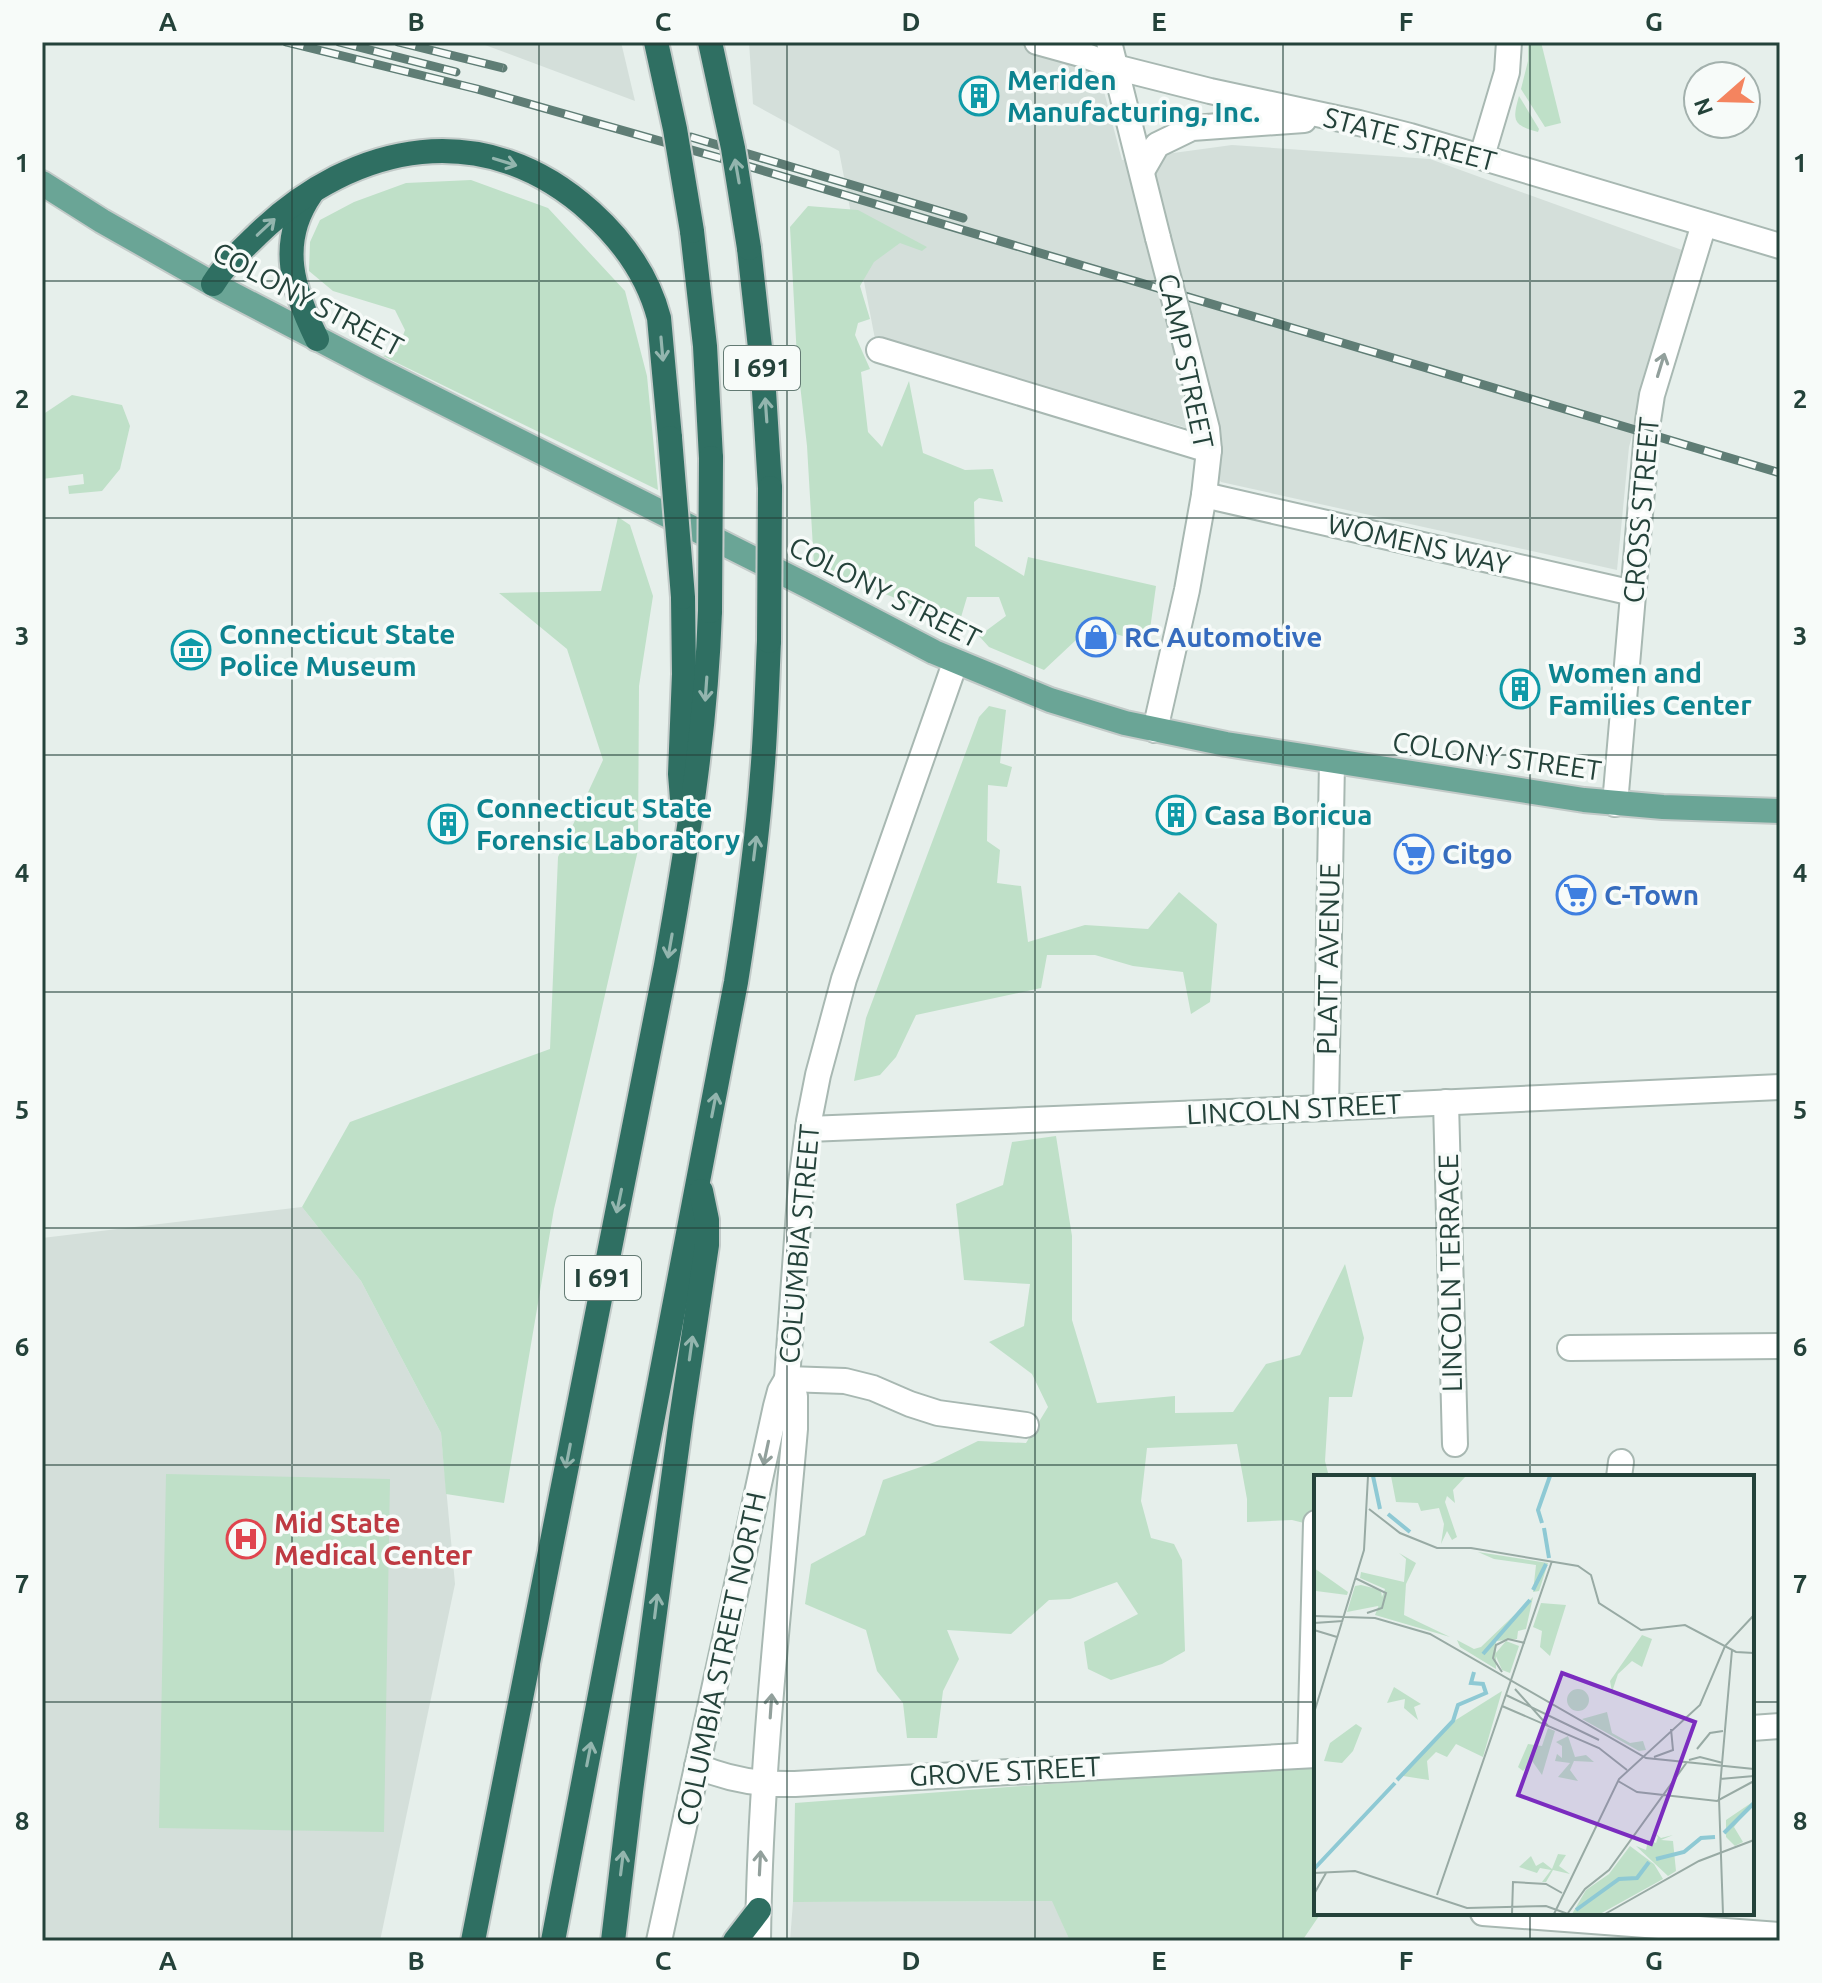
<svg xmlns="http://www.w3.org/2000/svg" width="1822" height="1983" viewBox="0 0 1822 1983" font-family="Ubuntu,sans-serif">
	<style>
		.built { fill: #d4dfda }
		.green { fill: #bfe0c8 }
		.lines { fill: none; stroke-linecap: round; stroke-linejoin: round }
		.minor-casing { stroke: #a8b8b2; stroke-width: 28 }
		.major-casing { stroke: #c2cac8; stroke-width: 28 }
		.highway-casing { stroke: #c2cac8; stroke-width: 28 }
		.minor { stroke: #fff; stroke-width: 24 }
		.major { stroke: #6aa596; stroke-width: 24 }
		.highway { stroke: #2f6f62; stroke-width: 24 }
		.rail-casing { stroke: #5f7d75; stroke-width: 9 }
		.rail { stroke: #f7fbf9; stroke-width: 6; stroke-dasharray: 18; stroke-linecap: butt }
		.minor-bridge-casing { stroke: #a8b8b2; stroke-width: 28; stroke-linecap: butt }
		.highway-bridge-casing { stroke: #c2cac8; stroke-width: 28; stroke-linecap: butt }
		.minor-bridge { stroke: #fff; stroke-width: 24 }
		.highway-bridge { stroke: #2f6f62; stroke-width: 24 }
		.oneway { stroke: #93b5ae }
		.oneway2 { stroke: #92a09c }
		.grid { fill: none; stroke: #24423a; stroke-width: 2; stroke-opacity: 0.55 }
		.labels { text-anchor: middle; stroke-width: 7; stroke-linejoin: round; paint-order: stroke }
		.shield { fill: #f7fbf9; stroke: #637a73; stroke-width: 2 }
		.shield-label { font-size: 26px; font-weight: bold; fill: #24423a }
		.culture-label { font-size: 28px; font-weight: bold; fill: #0d838f; stroke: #f7fbf9; text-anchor: start }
		.street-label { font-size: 28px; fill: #24423a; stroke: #f7fbf9 }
		.shop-label { font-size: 28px; font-weight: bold; fill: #366cbe; stroke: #f7fbf9; text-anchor: start }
		.health-label { font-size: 28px; font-weight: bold; fill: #be3a42; stroke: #f7fbf9; text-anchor: start }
		.inset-river { fill: none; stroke: #8ec9d4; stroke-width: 4 }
		.inset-road { fill: none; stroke: #98aaa4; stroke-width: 2 }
		.view { fill: #7b2cbf; fill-opacity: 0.15; stroke: #7b2cbf; stroke-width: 4 }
		.inset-edge { fill: none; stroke: #24423a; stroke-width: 4 }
		.neatline { fill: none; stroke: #24423a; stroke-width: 3 }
		.grid-label { font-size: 26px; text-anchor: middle; font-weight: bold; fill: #24423a }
	</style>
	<rect width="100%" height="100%" fill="#e6efeb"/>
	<g class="built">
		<path d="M477,42h144l14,59z"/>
		<path d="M749,42h342l31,118 110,-15 198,14 252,91 -53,197 -12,123 -396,-88 -37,-55 -309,-88 -36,-188 -86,-47z"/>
		<path d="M302,1207l59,74 80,152 14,151 -75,357h-338v-703z"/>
		<path d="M1053,1901l17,40h-280l3,-39z"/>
	</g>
	<g class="green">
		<path d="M1528,42h13l20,81 -16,4 -24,-38 7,-28z"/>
		<path d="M1519,96l20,33 -1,3c-25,-7 -26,-11 -19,-36z"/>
		<path d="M471,180l77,28 77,83 22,85 11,114 -275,-134 14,-4 8,-22 -10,-20 -62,-19 -24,-20 1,-29 10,-22 34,-18 52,-19z"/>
		<path d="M808,206l50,4 69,37 -5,4 -22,-8 -26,19 -14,24 10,33 -12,4 -3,12 15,34 -9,3 7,60 14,15 27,-66 14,72 42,17 28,-1 10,33 -24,-4 -5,4 1,44 49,30 4,-19 128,29 -8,58 -67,-21 -5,17 -32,30 -55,-23 -10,-11 27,-20 -7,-19h-32l-8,27 -145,-59 -7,-119 -10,-88 -7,-131z"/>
		<path d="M72,395l50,10 8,21 -10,43 -18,22 -33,3 -1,-8 16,-2 -1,-10 -41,5v-64z"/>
		<path d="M618,517l12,8 23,71 -14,90 -1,164 -42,184 -42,175 -50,294 -58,-9 -5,-61 -80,-152 -59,-74 48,-85 200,-73 8,-192 45,-97 -36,-111 -68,-56 102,-2z"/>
		<path d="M989,706l17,4 -6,53 12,4 -5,20 -19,-2 -1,56 13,9 -3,33 24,3 7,56 57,-17 63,4 31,-37 38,32 -7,78 -19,12 -8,-42 -50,-6 -38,-11h-48l-6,33 -125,27 -20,42 -16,18 -26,6 12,-63 113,-301z"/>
		<path d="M1056,1136l16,100v84l25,83 78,-7v17l58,-1 33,-48 34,-9 45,-91 19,74 -12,59h-23l-4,64 4,16h-13v49l-24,-6 -45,2v-23l-10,-55 -90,4 -6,53 10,37 23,6 8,16 3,91 -23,13 -51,16 -23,-11 -4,-27 54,-28 -21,-32 -47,17 -21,1 -38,34 -64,-4 12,29 -16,32 -6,47h-30l-4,-35 -26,-32 -11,-41 -61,-26 6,-40 54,-29 18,-55 52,-18 43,-21 48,2 22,-36 -16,-33 -43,-32 35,-16 6,-42 -66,-4 -8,-76 47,-19 9,-43z"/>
		<path d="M166,1474l224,5 -6,353 -225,-4z"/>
		<path d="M1316,1764v149h5l-19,28h-232l-18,-40 -259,1 2,-99z"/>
	</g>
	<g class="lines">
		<g class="minor-casing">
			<g id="minor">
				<path d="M1037,42l47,13 31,12 95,24 149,32 51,13 370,110"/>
				<path d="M1109,42l49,196"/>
				<path d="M1482,156l25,-84 2,-30"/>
				<path d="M1142,171l15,-26 35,-17 112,-8"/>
				<path d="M879,350l330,100"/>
				<path d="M1204,495l429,98"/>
				<path d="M1155,730l32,-140 17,-95 5,-45 -2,-21 -28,-111"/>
				<path d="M1615,804l33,-383 4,-26 52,-171"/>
				<path d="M1446,1102l9,342"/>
				<path d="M1326,1108l6,-347"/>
				<path d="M808,1129l518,-21 454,-21"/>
				<path d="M1570,1348l210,-2"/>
				<path d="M787,1379l58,2 28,7 37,16 28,9 88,12"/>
				<path d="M1619,1477l2,-15"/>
				<path d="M1752,1728l28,-2"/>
				<path d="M1310,1755l6,-232"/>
				<path d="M697,1766c32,14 64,19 98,18l521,-29"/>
				<path d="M1483,1913l297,22"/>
				<path d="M659,1941l117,-535 4,-15 7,-12"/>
				<path d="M758,1941c2,-171 22,-342 37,-512v-33l-8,-17 14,-196 8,-62 9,-46 26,-96 111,-316"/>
			</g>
		</g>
		<g class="major-casing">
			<path id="major" d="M42,183l60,38 111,63 159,83 438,220 124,65 116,48 75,23 101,21 358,56 79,7 117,4"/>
		</g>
		<g class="highway-casing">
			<g id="highway">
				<path d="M311,194c-34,49 -18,96 6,145"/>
				<path d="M692,231l13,115 6,112"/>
				<path d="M749,248l14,127 7,113"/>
				<path d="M213,284c12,-20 29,-34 45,-50 97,-93 227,-118 333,-22 32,29 57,64 68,106l11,120"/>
				<path d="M683,811l-3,-37 4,-100 -1,-77"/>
				<path d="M473,1941l193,-976c21,-118 40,-234 44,-354"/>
				<path d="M553,1941l183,-959c11,-69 21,-137 26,-207 4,-45 5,-90 7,-134"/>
				<path d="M613,1941l18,-150 50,-372 26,-174v-25l-6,-29"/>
				<path d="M735,1941l24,-31"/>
			</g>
		</g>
		<use href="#minor" class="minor"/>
		<use href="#major" class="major"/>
		<use href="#highway" class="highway"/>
		<g class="rail-casing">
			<g id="rail">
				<path d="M286,42l191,47 257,73 1046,311"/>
				<path d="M339,42l117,30"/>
				<path d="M398,42l105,26"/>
				<path d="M691,137l272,81"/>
			</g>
		</g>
		<use href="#rail" class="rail"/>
		<g class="minor-bridge-casing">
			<path id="minor-bridge" d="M1158,238l21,80"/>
		</g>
		<g class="highway-bridge-casing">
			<g id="highway-bridge">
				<path d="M656,42l19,87 17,102"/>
				<path d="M710,42l23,106 16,100"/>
				<path d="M670,438l13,159"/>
				<path d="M710,611l1,-153"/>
				<path d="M769,641l1,-153"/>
			</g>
		</g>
		<use href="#minor-bridge" class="minor-bridge"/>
		<use href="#highway-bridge" class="highway-bridge"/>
	</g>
	<defs><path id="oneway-shaft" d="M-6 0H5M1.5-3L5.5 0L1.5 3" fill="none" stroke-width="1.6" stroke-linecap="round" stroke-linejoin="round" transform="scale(2)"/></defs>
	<g class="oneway">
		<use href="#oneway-shaft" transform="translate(505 162) rotate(17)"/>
		<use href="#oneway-shaft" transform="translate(737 171) rotate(-100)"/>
		<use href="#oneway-shaft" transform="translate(266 227) rotate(-43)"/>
		<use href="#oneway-shaft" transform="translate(662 349) rotate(85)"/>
		<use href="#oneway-shaft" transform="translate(766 410) rotate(-94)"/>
		<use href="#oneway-shaft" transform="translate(706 689) rotate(94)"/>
		<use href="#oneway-shaft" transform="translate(755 848) rotate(-83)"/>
		<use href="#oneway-shaft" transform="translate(670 946) rotate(100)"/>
		<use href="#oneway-shaft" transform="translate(714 1105) rotate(-79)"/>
		<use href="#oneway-shaft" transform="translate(619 1201) rotate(102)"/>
		<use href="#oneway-shaft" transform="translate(691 1348) rotate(-82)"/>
		<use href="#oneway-shaft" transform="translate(568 1456) rotate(101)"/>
		<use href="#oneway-shaft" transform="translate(656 1606) rotate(-83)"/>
		<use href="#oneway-shaft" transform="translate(589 1754) rotate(-79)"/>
		<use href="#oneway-shaft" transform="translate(622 1863) rotate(-83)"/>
	</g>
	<g class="oneway2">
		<use href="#oneway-shaft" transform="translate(1661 365) rotate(-73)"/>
		<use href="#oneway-shaft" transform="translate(766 1453) rotate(102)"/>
		<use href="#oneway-shaft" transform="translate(771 1706) rotate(-86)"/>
		<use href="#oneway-shaft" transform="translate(760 1863) rotate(-87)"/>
	</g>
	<path class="grid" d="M292,42v1899M539,42v1899M787,42v1899M1035,42v1899M1283,42v1899M1530,42v1435M42,281h1738M42,518h1738M42,755h1738M42,992h1738M42,1228h1738M42,1465h1738M42,1702h1274M1752,1702h28M1530,1913v28"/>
	<defs>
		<g id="building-ring" transform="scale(2)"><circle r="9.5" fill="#f7fbf9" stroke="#0f9aa8" stroke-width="1.5"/><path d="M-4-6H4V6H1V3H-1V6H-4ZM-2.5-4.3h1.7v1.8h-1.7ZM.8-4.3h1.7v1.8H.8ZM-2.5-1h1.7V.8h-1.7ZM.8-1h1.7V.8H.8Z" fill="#0f9aa8"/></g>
		<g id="shop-ring" transform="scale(2)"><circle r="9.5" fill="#f7fbf9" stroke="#3f7fe0" stroke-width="1.5"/><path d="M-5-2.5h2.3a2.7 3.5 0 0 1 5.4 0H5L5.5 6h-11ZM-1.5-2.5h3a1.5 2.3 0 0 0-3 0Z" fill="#3f7fe0"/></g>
		<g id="museum-ring" transform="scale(2)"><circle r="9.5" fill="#f7fbf9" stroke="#0f9aa8" stroke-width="1.5"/><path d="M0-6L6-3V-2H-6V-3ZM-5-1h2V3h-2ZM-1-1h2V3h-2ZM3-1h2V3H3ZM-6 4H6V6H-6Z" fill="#0f9aa8"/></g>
		<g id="supermarket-ring" transform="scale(2)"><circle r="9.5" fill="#f7fbf9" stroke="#3f7fe0" stroke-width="1.5"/><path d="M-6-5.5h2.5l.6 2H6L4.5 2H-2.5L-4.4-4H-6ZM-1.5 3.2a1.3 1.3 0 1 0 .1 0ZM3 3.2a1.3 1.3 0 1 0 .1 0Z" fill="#3f7fe0"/></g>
		<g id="hospital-ring" transform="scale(2)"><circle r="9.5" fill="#f7fbf9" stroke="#e0444e" stroke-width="1.5"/><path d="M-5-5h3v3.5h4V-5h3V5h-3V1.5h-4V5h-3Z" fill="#e0444e"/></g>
	</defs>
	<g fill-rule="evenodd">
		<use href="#building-ring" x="979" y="96"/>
		<use href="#shop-ring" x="1096" y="637"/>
		<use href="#museum-ring" x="191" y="650"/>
		<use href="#building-ring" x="1520" y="689"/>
		<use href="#building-ring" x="1176" y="815"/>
		<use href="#building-ring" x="448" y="824"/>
		<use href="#supermarket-ring" x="1414" y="854"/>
		<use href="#supermarket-ring" x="1576" y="895"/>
		<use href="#hospital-ring" x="246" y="1539"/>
	</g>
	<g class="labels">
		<g class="shield">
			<rect x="724" y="346" width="76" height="44" rx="6"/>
			<rect x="565" y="1256" width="76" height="44" rx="6"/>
		</g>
		<g class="shield-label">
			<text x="762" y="377">I 691</text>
			<text x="603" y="1287">I 691</text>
		</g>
		<g class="culture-label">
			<text x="1007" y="90">Meriden<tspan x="1007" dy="32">Manufacturing, Inc.</tspan></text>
			<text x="219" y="644">Connecticut State<tspan x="219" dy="32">Police Museum</tspan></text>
			<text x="1548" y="683">Women and<tspan x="1548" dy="32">Families Center</tspan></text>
			<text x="476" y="818">Connecticut State<tspan x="476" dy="32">Forensic Laboratory</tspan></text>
			<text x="1204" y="825">Casa Boricua</text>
		</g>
		<g class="street-label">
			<text transform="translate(1410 139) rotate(15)" y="10">STATE STREET</text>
			<text transform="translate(308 299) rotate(28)" y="10">COLONY STREET</text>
			<text transform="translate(1186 361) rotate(78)" y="10">CAMP STREET</text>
			<text transform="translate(1641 510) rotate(-85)" y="10">CROSS STREET</text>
			<text transform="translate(1419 544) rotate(13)" y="10">WOMENS WAY</text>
			<text transform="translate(885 592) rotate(27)" y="10">COLONY STREET</text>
			<text transform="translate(1497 756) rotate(8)" y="10">COLONY STREET</text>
			<text transform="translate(1328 959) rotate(-89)" y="10">PLATT AVENUE</text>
			<text transform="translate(1294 1109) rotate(-3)" y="10">LINCOLN STREET</text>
			<text transform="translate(799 1244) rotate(-85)" y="10">COLUMBIA STREET</text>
			<text transform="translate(1450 1273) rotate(-91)" y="10">LINCOLN TERRACE</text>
			<text transform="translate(721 1659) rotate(-78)" y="10">COLUMBIA STREET NORTH</text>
			<text transform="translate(1005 1771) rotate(-3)" y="10">GROVE STREET</text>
		</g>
		<g class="shop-label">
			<text x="1124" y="647">RC Automotive</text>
			<text x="1442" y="864">Citgo</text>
			<text x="1604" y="905">C-Town</text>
		</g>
		<g class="health-label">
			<text x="274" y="1533">Mid State<tspan x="274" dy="32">Medical Center</tspan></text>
		</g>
	</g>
	<g transform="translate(1314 1475)">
		<rect width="440" height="440" fill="#e6efeb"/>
		<path d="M77,1h75l-13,14 2,13 -8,-7 -2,6 12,35 -5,3 -5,-9 -6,13 3,-20 -5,-16 -18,3 -3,-8 -22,-1zM164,77l70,11 -9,28 -6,1 3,-27 -42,-6zM85,78l17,10 -10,21 -2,31 46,22 -75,-22 10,-26 -25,-11 1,-6 43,10 2,-23zM0,93l34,24 -1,3 -31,-4zM47,110l20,5 2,15 -36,7 8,-26zM219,122l-7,32 -8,2 -1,8 -21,2v28l-36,-22 -3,-7 17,9 7,-2zM227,128l25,2 -16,51 -10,-9 2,-16 -9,-4zM328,160l10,4 -10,28 -10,-6 -14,13 -6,18 -2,-11zM192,166l13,5 -9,27 -8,-3 -7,-16zM80,212l27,17 -7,3 4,13 -14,-12 1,-9 -18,4zM253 225a11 11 0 1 1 22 0a11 11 0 1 1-22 0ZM188,216l-19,66 -27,-13 -9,13 -11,-5 -9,9 2,19 -26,-4 -6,4 54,-57zM293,237l5,21 18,10 13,-2 3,9 -7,1 -57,-32zM42,249l6,4 -9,23 -11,12 -18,-2 6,-18zM234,253l7,3 -13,44 -10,-14 -9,10 -5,-4 10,-23 14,2zM254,261l7,21 11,-2 8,7 -20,-1 -4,9 8,11 -20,-4 12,-14 -15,-2 2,-7 5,4v-12l-6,-4zM440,326l-20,26 9,15 -8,4 -9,-9v-17zM338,356l9,7 12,-3 -12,5 12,1 3,30 -8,5 -32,-30 10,4 2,-10 8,3 2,-6zM316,371l24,18 9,15 -63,35h-28l14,-24 23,-16zM244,379l8,1 -7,11 11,8 -17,-4 -7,12h-4l9,-12 -11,-2 -3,5 -18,-6 12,-11 5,10 7,-4 9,7z" fill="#bfe0c8"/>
		<path class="inset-river" d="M59,1l7,33M74,39l22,18M228,48l-4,-13 12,-34M230,53l5,30M219,115l13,-26M169,179l47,-54M83,305l56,-59 5,-16 28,-12 -3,-9 -12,-1 3,-11M410,358l30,-30M342,384l28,-7 17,-14 14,-1M0,394l81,-86M262,435l43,-31 18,-1 12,-16"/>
		<path class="inset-road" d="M55,34l31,24 37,15h34l107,18 13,9 8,28 42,27 44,-5 51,27 18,1M41,103l31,15 -4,15 -15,5M0,141l61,2 55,16 216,124 108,11M0,148l29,-2M0,155l23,7M188,197l-9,-14 3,-13 12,-6 17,4M201,214l33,37M192,220l93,45M188,231l97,42 28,22M0,238l50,-163 4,-74M383,274l13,-16 13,-2M340,282l19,-7 -2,-21M375,285l11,-3 23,6M406,304l34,-3M304,306l19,11 80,9 37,-20M0,398l41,-2 112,37 79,-2 22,8M0,419l12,-21M123,420l115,-334M254,438l17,-24 24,-19 78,-108M198,439l1,-32 33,2 16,9M240,439l65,-135 81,-74 25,-59 29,-31M291,439l94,-53 55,-21M409,439l-4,-116 13,-148"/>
		<path class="view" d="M248,198l133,49 -44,122 -133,-49z"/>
		<rect width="440" height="440" class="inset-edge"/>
	</g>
	<rect width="1822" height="1983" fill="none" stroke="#f7fbf9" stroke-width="88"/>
	<g transform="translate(1722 100) rotate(250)"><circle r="38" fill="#f7fbf9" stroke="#a3b1ad" stroke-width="2"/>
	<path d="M0-6L14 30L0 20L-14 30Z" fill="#f4845f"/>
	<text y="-12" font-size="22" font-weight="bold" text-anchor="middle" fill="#24423a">N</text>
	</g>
	<rect x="44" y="44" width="1734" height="1895" class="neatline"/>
	<g class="grid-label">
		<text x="168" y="31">A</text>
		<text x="416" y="31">B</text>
		<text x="663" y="31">C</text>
		<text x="911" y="31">D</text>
		<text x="1159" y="31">E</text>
		<text x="1406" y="31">F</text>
		<text x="1654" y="31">G</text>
		<text x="22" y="172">1</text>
		<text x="1800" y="172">1</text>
		<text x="22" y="408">2</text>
		<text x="1800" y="408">2</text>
		<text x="22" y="645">3</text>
		<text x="1800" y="645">3</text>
		<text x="22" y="882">4</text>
		<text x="1800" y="882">4</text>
		<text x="22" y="1119">5</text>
		<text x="1800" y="1119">5</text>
		<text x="22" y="1356">6</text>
		<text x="1800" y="1356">6</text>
		<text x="22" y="1593">7</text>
		<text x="1800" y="1593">7</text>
		<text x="22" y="1830">8</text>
		<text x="1800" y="1830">8</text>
		<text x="168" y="1970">A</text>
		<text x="416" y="1970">B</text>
		<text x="663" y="1970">C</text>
		<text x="911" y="1970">D</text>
		<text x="1159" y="1970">E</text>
		<text x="1406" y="1970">F</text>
		<text x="1654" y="1970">G</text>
	</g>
</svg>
